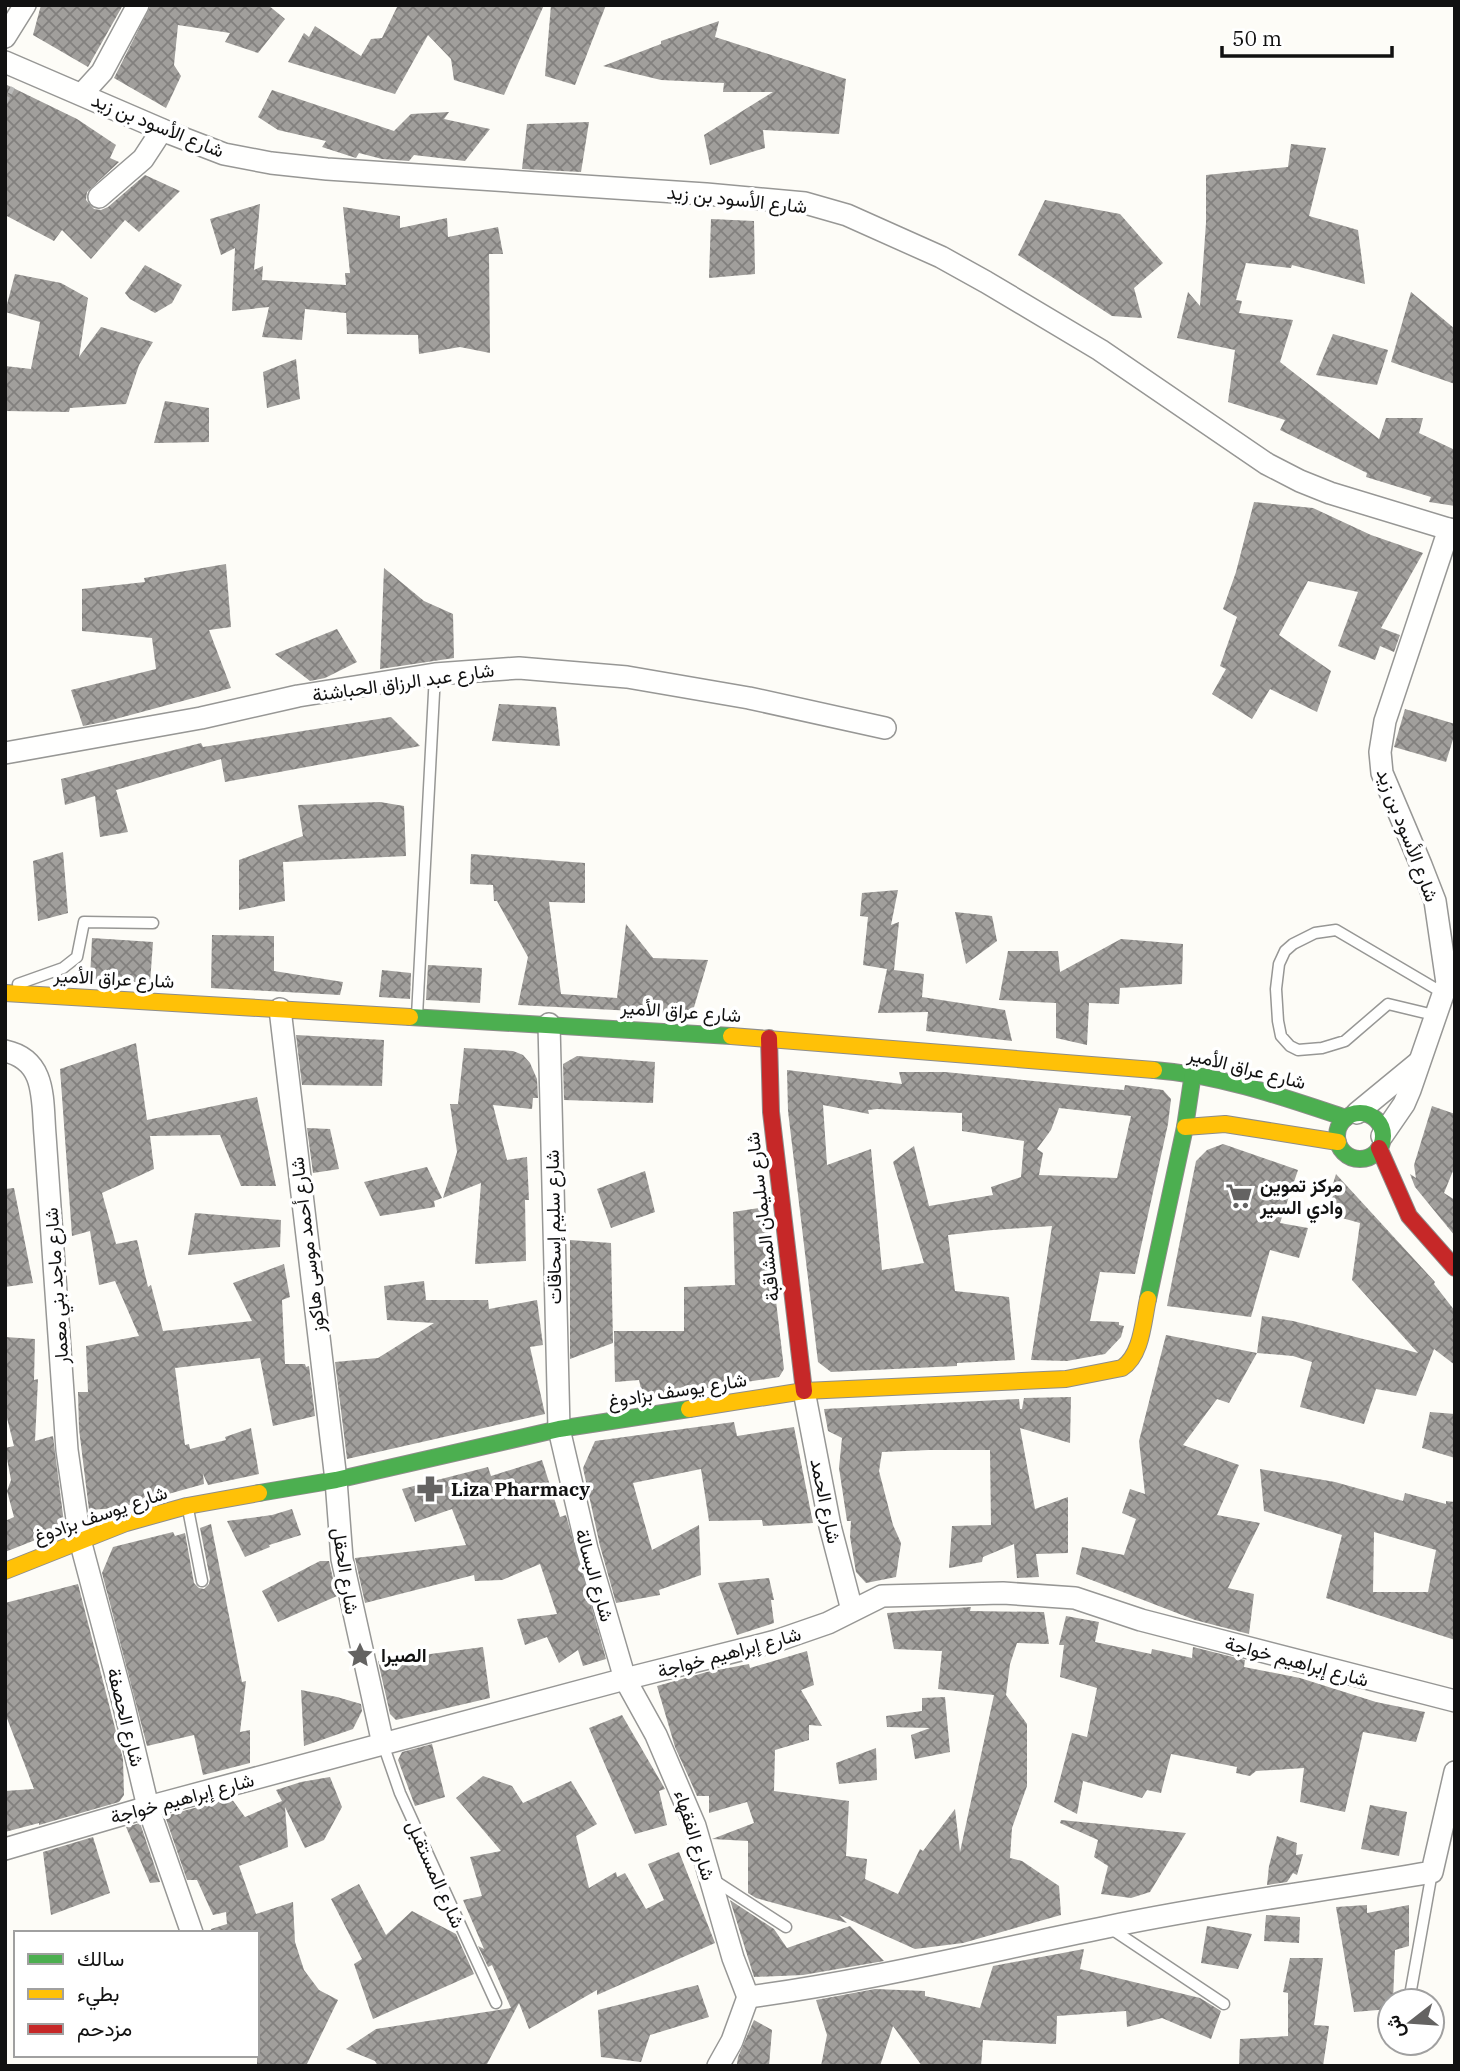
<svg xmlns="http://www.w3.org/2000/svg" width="1460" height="2071" viewBox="0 0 1460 2071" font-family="'IBM Plex Serif',Vazirmatn,serif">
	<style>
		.building { fill: url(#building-cross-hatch); fill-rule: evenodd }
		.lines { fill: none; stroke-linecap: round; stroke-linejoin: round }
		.lane-casing { stroke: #979795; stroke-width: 13 }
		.street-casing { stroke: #979795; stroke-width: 24 }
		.fast-casing { stroke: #8e8d8b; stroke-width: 18 }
		.slow-casing { stroke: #8e8d8b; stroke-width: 18 }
		.jam-casing { stroke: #8e8d8b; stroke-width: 18 }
		.path { stroke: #b9b9b8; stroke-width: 4.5; stroke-dasharray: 7 3.5; stroke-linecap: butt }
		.lane { stroke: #fffffe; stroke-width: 10 }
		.street { stroke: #fffffe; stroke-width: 21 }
		.fast { stroke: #4caf50; stroke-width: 16 }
		.slow { stroke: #ffc107; stroke-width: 16 }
		.jam { stroke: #c62828; stroke-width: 16 }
		.labels { text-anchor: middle; stroke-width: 7; stroke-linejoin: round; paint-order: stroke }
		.street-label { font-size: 19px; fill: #111; stroke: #fff }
		.poi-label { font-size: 19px; font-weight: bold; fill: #111; stroke: #fff; text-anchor: start }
	</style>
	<defs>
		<pattern id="building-cross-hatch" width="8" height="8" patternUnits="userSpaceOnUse" patternTransform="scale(1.75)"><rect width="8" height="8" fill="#a19f9c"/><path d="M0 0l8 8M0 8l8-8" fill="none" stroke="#82807e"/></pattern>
	</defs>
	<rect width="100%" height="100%" fill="#fdfcf7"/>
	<g class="building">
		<path d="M41,5h82l-35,62 -55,-32z"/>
		<path d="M151,5h117l17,14 -27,34 -33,-11 5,-9 -52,-8 -4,40 7,11 -15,32 -52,-30z"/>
		<path d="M398,5h146l-40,90 -50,-15 -3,-21 -23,-24 -33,59 -107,-32 16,-29 5,4 6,-11 46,30 10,-17 11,-1z"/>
		<path d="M551,5h55l-31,80 -30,-9z"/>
		<path d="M719,21l-4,16 131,42 -7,55 -76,-4 2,18 -55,17 -6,-30 69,-43h-50l1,-9 -63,-3 -58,-14 58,-22v-3z"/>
		<path d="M5,84l72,35 39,26 -6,13 9,4 -32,30 -1,8 8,9 7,1 7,-3 37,-32 35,16 -41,41 -14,-12 -34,39 -29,-29 -8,11 -49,-26z"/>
		<path d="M272,90l122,41 17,-17 38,-2 -5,7 46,10 -25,32 -51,-6 -5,6 -27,-2 -23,-6 -3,5 -34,-11 4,-6 -48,-11 -20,-13z"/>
		<path d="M589,122l-8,50 -59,-3 5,-45z"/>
		<path d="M1291,144l35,4 -17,68 49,14 7,54 -73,-19 -1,3 -45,-5 -10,37 6,1 -3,12 54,7 -13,42 99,77 7,-21h37l-4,15 36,17v56l-26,-4 2,-5 -65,-20 1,-4 -87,-43 5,-10 -57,-18 7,-52 -58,-12 11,-46 12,14 6,-83v-48l82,-8z"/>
		<path d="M1045,200l75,14 43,49 -29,25 8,30 -30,-2 -94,-61z"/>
		<path d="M260,204l-6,66 9,-4 -1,14 84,5 -1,-12h5l-7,-66 57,9v12l47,-10 1,19 50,-10 5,27h-14l1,99 -30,-6 -41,7 -1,-19 -71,-1 -1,-21 -41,-4 -3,31 -40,-3 7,-30 -37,4 3,-63 -14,7 -11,-36z"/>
		<path d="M711,219l43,2 1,53 -46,4z"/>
		<path d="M145,265l37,20 -10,18 -17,10 -25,-14 -5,-6z"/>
		<path d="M15,274l46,9 27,15 -9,59 22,-30 52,15 -14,23 -13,39 -56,4 -1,4 -64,-1v-45l26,3 9,-47 -35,-10z"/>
		<path d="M1411,292l44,37v55l-64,-22z"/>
		<path d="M1333,334l55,16 -11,35 -61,-10z"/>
		<path d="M296,359l4,40 -33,9 -4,-36z"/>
		<path d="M165,401l44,7v34l-55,1z"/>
		<path d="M1254,502l59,6 58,27 52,18 -42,75 19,7 -6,17 -14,-6 -5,14 -37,-14 20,-54 -50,-11 -29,54 52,36 -14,41 -47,-23 -18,30 -40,-25 14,-25 -6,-3 17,-49 -14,-8 13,-37z"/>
		<path d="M226,564l5,63 -22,3 22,58 -123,33 -25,5 -12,-36 85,-21 -4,-31 -70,-7v-42l63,-7 -1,-4z"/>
		<path d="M384,568l40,33 29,13 1,44 -74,11z"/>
		<path d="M337,629l20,33 -32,16 -15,3 -35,-27z"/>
		<path d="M499,704l57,3 4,39 -68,-5z"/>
		<path d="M1405,709l50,15v9l-9,29 -52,-15z"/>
		<path d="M391,717l29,29 -195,36 -4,-23 -105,31 12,42 -28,5 -5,-41 -30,9 -4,-26 140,-36 2,4z"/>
		<path d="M380,802l24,4 2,50 -123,6 2,39 -46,9v-50l64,-24 -5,-31z"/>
		<path d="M63,852l5,61 -30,8 -5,-60z"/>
		<path d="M471,854l114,9v40l-36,-1 12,92 56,4 9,-74 27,34 55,2 -16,54 -174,-9 10,-48 -31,-56h-3l-1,-16 -23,-1z"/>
		<path d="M898,890l-7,35 8,-3 -5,48 30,4 -2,23 83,13 7,31 -86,-10 2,-19 -50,1 9,-44 -24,-4 5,-48 -8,-1 2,-23z"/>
		<path d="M955,912l37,4 5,25 -31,23z"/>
		<path d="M212,935l62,1v35l69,11 -3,13 -129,-7z"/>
		<path d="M92,938l61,4 -3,41 -60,-4z"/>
		<path d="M1121,939l62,5 -1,40 -62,4 -1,16 -30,-1 -2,42 -31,-7v-35l-57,-3 9,-49h50l2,21z"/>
		<path d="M428,965l54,3 -2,35 -54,-3z"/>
		<path d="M382,970l29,3 -1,26 -31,-2z"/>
		<path d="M296,1035l88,5 -2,46 -80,-1z"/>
		<path d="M136,1043l11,77 110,-23 19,89h-35l-21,-51 -70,1 4,33 -52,24 14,51 21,-4 11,47 3,-2 12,46 89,-10 -19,-38 51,-19 6,33 -8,3 3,64h20l1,3 3,-1 6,50 -42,10 -13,-68 -85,10 10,77 4,-1 1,5 36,-9 -1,-3 26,-9 8,46 -51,11 -5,-11 1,10 -86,24 -29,2 -10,-81 -1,-37h10l-2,-46 53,-10 -24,-55 -16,4 -9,-54 -18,5 -12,-167z"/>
		<path d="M464,1048l49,3 10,4 7,8 7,16 1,19h-5l-1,11 -39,-4 14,55 20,-3 2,43h-4l1,61 -51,3 6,-81 -38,15 14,-46 -7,-48h8z"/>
		<path d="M577,1056l78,6 -2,41 -89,-3 -1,-36z"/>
		<path d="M787,1070l115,14 -3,-12h46l179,18 1,-5 38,5 8,9 -3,25 -33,150 -35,-2 -10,49 29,1v3l5,1 -3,11 -16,17 -38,7 -36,-1 21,-134 -59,4 -45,5 7,56 54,6 6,63 -58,3v3l-126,6 -13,-10 -30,-251zM823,1105l46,9 -1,-4 9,-1 85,4v18l62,10 -3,36 -30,10 2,8 -64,11 -15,-60 -21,16 31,101 -42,7 -11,-121 -44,16zM1059,1108l72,8 -14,62 -78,-3 4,-22 -6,-4 14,-19z"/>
		<path d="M1432,1106l23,8v52l-11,27 11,7v36l-40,-49 -5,-13 6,4 -2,-13z"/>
		<path d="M307,1128l23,1 9,40 -26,4z"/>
		<path d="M1223,1144l75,26 -18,53 28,5 -9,30 -29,-8 -19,67 -84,-11 29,-145 11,-11z"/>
		<path d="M427,1167l15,31 -8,3 1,6 -55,9 -16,-34z"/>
		<path d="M645,1171l10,41 -44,16 -14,-39z"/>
		<path d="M1336,1174l99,108 -1,2 21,27v54l-21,-16 -18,47 -40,-7 -12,35 -64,-17 12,-45 -19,-6 -36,-3 5,-37 31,5 125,32 -66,-73 8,-57 -36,-10z"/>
		<path d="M14,1188l19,95 -28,4v-98z"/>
		<path d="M765,1207l19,162 -5,8 -136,21 -4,-18 -24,2 -1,-51h70v-44l51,-2 -2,-73z"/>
		<path d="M195,1213l86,7 -1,27 -92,8z"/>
		<path d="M570,1240l41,3 2,100 -43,16z"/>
		<path d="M424,1281l2,19h62l1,9 48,-9 6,45 -13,2 15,67 -198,45 -12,-97 43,-4 56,-35 -47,-3 -3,-34z"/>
		<path d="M1166,1335l91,18 -28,50 -12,-4 -34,46 56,20 -22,50 43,8 -32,65 26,6 -5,40 -54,-14 -119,-46 6,-27 42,8 12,-36 -14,-6 8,-24 15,5 -6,-53z"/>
		<path d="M5,1337l30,2 -1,41 4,-1 -3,62 18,-5 11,87 -16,12 -43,17v-31l9,-4 -7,-26 4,-11 -6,-32 9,-2 -9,-36z"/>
		<path d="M1071,1397l-1,46 -50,-15 15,81 33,-12v56l-32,1 3,23 -22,1 -3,-34 -31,13 -1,5 -33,6 3,-42 39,-1 -1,-75h-61l-47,2 -3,19 14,54 8,18 -5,34 -30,6 -10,-11 -6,-35 1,-16h-4l-8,-53 3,-30 -14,-7 -4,-22 195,-10 1,10h2l2,-11z"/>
		<path d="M1430,1412l25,2v44l-33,-10z"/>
		<path d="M734,1422l3,14 57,-9 19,96 -50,3 -1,-6 -53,1 -8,-52 -68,14 19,67 47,-25 2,50 -42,15 1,5 -44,8 -16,-57 -17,-78 12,-27z"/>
		<path d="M542,1460l18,57 6,-2 40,144 -23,7 -5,-16 -19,13 -12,-26 -22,8 -8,-26 40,-5 -17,-50 -38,16 -27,1 -1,-6 -109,28 -10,-45 111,-13 -14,-36 -37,13 -13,-33 86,-22 3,9z"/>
		<path d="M1260,1469l75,13 68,19 2,-8 41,11v-3l9,1v138l-129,-42 16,-63 -78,-24zM1374,1532l62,18 -8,42h-55z"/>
		<path d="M292,1509l9,26 -32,10 1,2 -25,10 -18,-36 45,-6z"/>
		<path d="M211,1524l31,158 4,-1 -6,51 10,-2v33l-47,12 -9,-40 -47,11 -45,-173 11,-26 60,-15 2,4 10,-3 9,50 5,5 5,1 5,-5 1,-5 -10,-51z"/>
		<path d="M320,1561h9l8,35 -59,26 -16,-31z"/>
		<path d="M769,1578l5,22h-3l3,23 -37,12 -19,-52z"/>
		<path d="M78,1584l45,175 1,36 -5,7 -80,23v-2l-34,9v-41l29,-2 -29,-76v-110z"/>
		<path d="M971,1607l-1,4 74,1 5,32 -32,-1 -7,21 -4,31 21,29v62l-15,42 -2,30 12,3 37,25 2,29 -98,28 -48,6 -76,-34 8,8 -91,-25 -8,-5v-52l-36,-2 42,-16 -7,-21 -38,11v-17h-12l-7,-16 -15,-33 -18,-61 50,-14 42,-8 1,4 57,-17 7,34 -13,5 21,36 -13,-1v15l-34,10 -1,41 75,10 -3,55 21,3 -2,20 33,15 22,-45 3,2 32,-42 5,43 34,-157 -56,-6 4,-38 -48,-2 -7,-36z"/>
		<path d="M1066,1616l33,6 -4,20 56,12 1,-5 40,9 1,-11 52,13 -1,7 56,11 76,24 49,10 -9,30 -53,-10 -18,80 -45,-10 4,-34 -48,3 -6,5 -14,-3 1,-6 -66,-13 -10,39 -14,-3 -5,8 -59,-17 -6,33 -23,-12 18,-69 15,4 10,-49 -37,-11 4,-32h-5z"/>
		<path d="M483,1647l7,51 -94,22 -6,-6 -12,-53z"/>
		<path d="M301,1690l36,7 24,7 1,7 -9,18 -49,17z"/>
		<path d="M945,1697l5,55 -35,7 -4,-24 19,-7 -43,-1 -1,-11 36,-5v-13z"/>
		<path d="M622,1715l43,74 -6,2 8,34 -32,9 -46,-106z"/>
		<path d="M432,1744l13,53 -30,9 -17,-46 4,-8z"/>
		<path d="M876,1748l1,32 -38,4 -3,-21z"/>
		<path d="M483,1776l29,10 11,17 48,-22 26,43 -21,12 13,52 27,-16 1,5 8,-4 21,36 18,-9 -16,-36 31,-12 36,91 -118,52v-5l-68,39 -10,-26 -33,63h-108l-3,-5 -29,-12 30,-20 135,-21 -19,-43 -4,2 -10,-21 6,3 -21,-49 19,-4 -12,-39 31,-6 -45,-53z"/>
		<path d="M330,1777l12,30 -18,33 -19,8 -20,-41 3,40 -49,19 17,48 37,-12 2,40 9,28 15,20 19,10 -32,66h-49v-133h-46v-4l16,-5 -1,-12 -13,3 -16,-35h-10l-22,-64 66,-18 14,19 37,-16 -6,-11 25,-8z"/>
		<path d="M1370,1805l37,7 -8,44 -38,-7z"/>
		<path d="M1061,1820l50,5 75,8 -36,59 -19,6 -30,-4 7,-28 -14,-9 4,-17 -38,-17z"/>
		<path d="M140,1823l20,59 -10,1 -24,-56z"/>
		<path d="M1277,1836l20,7 -1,12 7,-1 -6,21 -4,-2 -6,9 -20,3 2,-19z"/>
		<path d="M93,1837l17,56 -59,22 -8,-63z"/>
		<path d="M359,1884l27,51 26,-24 44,23 18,40 -101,45 -19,-55 8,-5 -31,-60z"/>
		<path d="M730,1900l44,29 13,19 63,-22 34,35 -81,14 -49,2z"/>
		<path d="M1367,1905v8l42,-8v41l-14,4 -2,51h-3v8l-36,3 -18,-105z"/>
		<path d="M1266,1915l34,2 -1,26 -35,-2z"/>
		<path d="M1207,1926l45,8 -14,35 -37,-6z"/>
		<path d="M1084,1949l-4,20 120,29 21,13 -10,28 -49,-21 -35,9 -1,-16 -69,5 -1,28 -73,-4 -2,26h-59l-29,-40 -13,40h-59l6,-31 -11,-35 59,-11 50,2v5l55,12 13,-42z"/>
		<path d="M1290,1958h33l-9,67 15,1 -6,40h-84l1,-27 48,-3v-43l-5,-1z"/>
		<path d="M698,1985l11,32 -59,18 -9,27 -40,-5 -3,-47z"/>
		<path d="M754,2020l18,10 -3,36 -32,-2 1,-7z"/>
	</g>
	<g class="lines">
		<g class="lane-casing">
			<g id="lane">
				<path d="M18,984l45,-16 14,-11 7,-35 69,1"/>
				<path d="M1434,1015l-46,-11 -43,37 -23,7 -24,2 -8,-4 -9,-10 -3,-15 -2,-32 3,-25 6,-13 8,-7 22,-11 21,-3 107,63"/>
				<path d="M417,1016l18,-342"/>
				<path d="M188,1509l14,72"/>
				<path d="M383,1744l17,49 96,210"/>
				<path d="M712,1879l74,48"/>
				<path d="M1110,1928l114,76"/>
				<path d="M1409,2001l23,-129"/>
			</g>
		</g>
		<g class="street-casing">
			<g id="street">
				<path d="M5,37l20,-32"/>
				<path d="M5,62l167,72 52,20 47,9 56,6 379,25 99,9 42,12 94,42 45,25 114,68 167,114 33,17 30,12 125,38"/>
				<path d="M82,94l20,-22 36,-67"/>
				<path d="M99,197l44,-38 19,-29"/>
				<path d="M5,753l196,-35 97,-22 137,-22 84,-6 108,9 122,21 136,30"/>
				<path d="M280,1009l56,471 6,79 41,185"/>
				<path d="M549,1024l10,405 28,120 38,130 31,56 39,91 38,132 15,39"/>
				<path d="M5,1051c42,9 37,49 40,84l22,315 13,90 42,158 26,109 44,126"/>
				<path d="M1357,1113l62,-51"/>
				<path d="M1382,1136l22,-32 6,-14 37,-107 -12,-82 -14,-36 -39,-92 -2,-21 5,-31 64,-192"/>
				<path d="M804,1391l26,135 22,84"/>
				<path d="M5,1849l143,-42 477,-128 151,-38 52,-18 54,-27 121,-3 72,5 66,22 314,81"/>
				<path d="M748,1997c121,-16 240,-46 359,-70 108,-23 217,-36 325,-55l23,-100"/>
				<path d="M718,2066l14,-25 16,-44"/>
			</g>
		</g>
		<g class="fast-casing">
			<g id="fast">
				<path d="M410,1017l321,19"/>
				<path d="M1154,1070c67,5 129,27 192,48"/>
				<circle cx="1360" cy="1136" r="23"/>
				<path d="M1148,1299l37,-172 8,-54"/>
				<path d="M259,1493l77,-13 223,-51 130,-20"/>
			</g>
		</g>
		<g class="slow-casing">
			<g id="slow">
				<path d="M5,993l405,24"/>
				<path d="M731,1036l423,34"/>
				<path d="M1185,1127l40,-3 113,18"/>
				<path d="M689,1409l115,-18 262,-12 56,-11c20,-13 21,-47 26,-69"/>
				<path d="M5,1571l121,-48 61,-17 72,-13"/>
			</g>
		</g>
		<g class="jam-casing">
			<g id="jam">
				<path d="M769,1038l2,74 33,279"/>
				<path d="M1379,1148l30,68 46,52"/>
			</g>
		</g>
		<path class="path" d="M5,103l9,-18"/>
		<use href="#lane" class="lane"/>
		<use href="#street" class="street"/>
		<use href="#fast" class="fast"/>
		<use href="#slow" class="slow"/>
		<use href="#jam" class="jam"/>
	</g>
	<defs>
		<g id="supermarket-bare" transform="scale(2.1)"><path d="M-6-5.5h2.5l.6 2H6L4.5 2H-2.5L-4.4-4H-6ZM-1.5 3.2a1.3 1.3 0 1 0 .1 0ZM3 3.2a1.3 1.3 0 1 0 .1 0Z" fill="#646362" stroke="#fff" stroke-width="2.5" paint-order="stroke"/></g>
		<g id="pharmacy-bare" transform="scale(2.1)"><path d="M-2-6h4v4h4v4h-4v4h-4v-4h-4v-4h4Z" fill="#646362" stroke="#fff" stroke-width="2.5" paint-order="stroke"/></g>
		<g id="sight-bare" transform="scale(2.1)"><path d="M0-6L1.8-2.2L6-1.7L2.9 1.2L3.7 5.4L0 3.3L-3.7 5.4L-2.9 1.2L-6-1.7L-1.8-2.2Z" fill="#646362" stroke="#fff" stroke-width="2.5" paint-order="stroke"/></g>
	</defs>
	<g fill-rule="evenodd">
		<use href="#supermarket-bare" x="1239" y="1196"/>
		<use href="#pharmacy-bare" x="430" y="1489"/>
		<use href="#sight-bare" x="360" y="1655"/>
	</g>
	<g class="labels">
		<g class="street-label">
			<text transform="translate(158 125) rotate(22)" y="7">شارع الأسود بن زيد</text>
			<text transform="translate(737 199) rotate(6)" y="7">شارع الأسود بن زيد</text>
			<text transform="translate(403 682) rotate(-8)" y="7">شارع عبد الرزاق الحباشنة</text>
			<text transform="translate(1408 835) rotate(69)" y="7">شارع الأسود بن زيد</text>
			<text transform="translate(114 978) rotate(3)" y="7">شارع عراق الأمير</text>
			<text transform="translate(681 1011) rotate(4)" y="7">شارع عراق الأمير</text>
			<text transform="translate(1247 1068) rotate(14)" y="7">شارع عراق الأمير</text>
			<text transform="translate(762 1217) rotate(-97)" y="7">شارع سليمان المشاقبة</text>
			<text transform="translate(553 1227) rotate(-91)" y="7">شارع سليم إسحاقات</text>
			<text transform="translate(307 1245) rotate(-97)" y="7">شارع أحمد موسى هاكوز</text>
			<text transform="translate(56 1286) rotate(-94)" y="7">شارع ماجد بني معمار</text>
			<text transform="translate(677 1390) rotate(-9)" y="7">شارع يوسف بزادوغ</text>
			<text transform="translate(826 1501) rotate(78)" y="7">شارع الحمد</text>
			<text transform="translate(100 1514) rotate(-19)" y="7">شارع يوسف بزادوغ</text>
			<text transform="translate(346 1571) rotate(81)" y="7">شارع الحقل</text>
			<text transform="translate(595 1575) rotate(74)" y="7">شارع البسالة</text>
			<text transform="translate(729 1652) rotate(-15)" y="7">شارع إبراهيم خواجة</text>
			<text transform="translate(1297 1661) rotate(15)" y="7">شارع إبراهيم خواجة</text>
			<text transform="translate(126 1717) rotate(76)" y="7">شارع الحصفة</text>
			<text transform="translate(182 1798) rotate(-15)" y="7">شارع إبراهيم خواجة</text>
			<text transform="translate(695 1835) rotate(72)" y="7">شارع الفقهاء</text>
			<text transform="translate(436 1874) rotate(66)" y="7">شارع المستقبل</text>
		</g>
		<g class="poi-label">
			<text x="1260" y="1192">مركز تموين<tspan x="1260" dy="22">وادي السير</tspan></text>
			<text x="451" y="1496">Liza Pharmacy</text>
			<text x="381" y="1662">الصيرا</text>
		</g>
	</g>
	<rect width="1460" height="2071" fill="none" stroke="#111111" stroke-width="14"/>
	<rect x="14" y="1931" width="245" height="126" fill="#ffffff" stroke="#a0a0a0" stroke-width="2"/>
	<rect x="28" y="1954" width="35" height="10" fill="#4caf50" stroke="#a0a0a0" stroke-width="2"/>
	<text x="77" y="1966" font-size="21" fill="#111111">سالك</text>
	<rect x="28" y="1989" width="35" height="10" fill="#ffc107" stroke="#a0a0a0" stroke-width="2"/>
	<text x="77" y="2001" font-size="21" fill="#111111">بطيء</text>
	<rect x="28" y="2024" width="35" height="10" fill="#c62828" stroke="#a0a0a0" stroke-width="2"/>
	<text x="77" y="2036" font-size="21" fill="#111111">مزدحم</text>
	<g transform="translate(1411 2022) rotate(253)"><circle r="33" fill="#ffffff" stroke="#a0a0a0" stroke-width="2"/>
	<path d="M0-5L12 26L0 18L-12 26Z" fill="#646362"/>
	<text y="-10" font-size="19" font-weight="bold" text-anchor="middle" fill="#111111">ش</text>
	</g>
	<path d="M1222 46v10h170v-10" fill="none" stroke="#111111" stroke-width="3.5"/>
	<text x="1232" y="46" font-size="21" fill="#111111" stroke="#ffffff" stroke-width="5" paint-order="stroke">50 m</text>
</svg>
